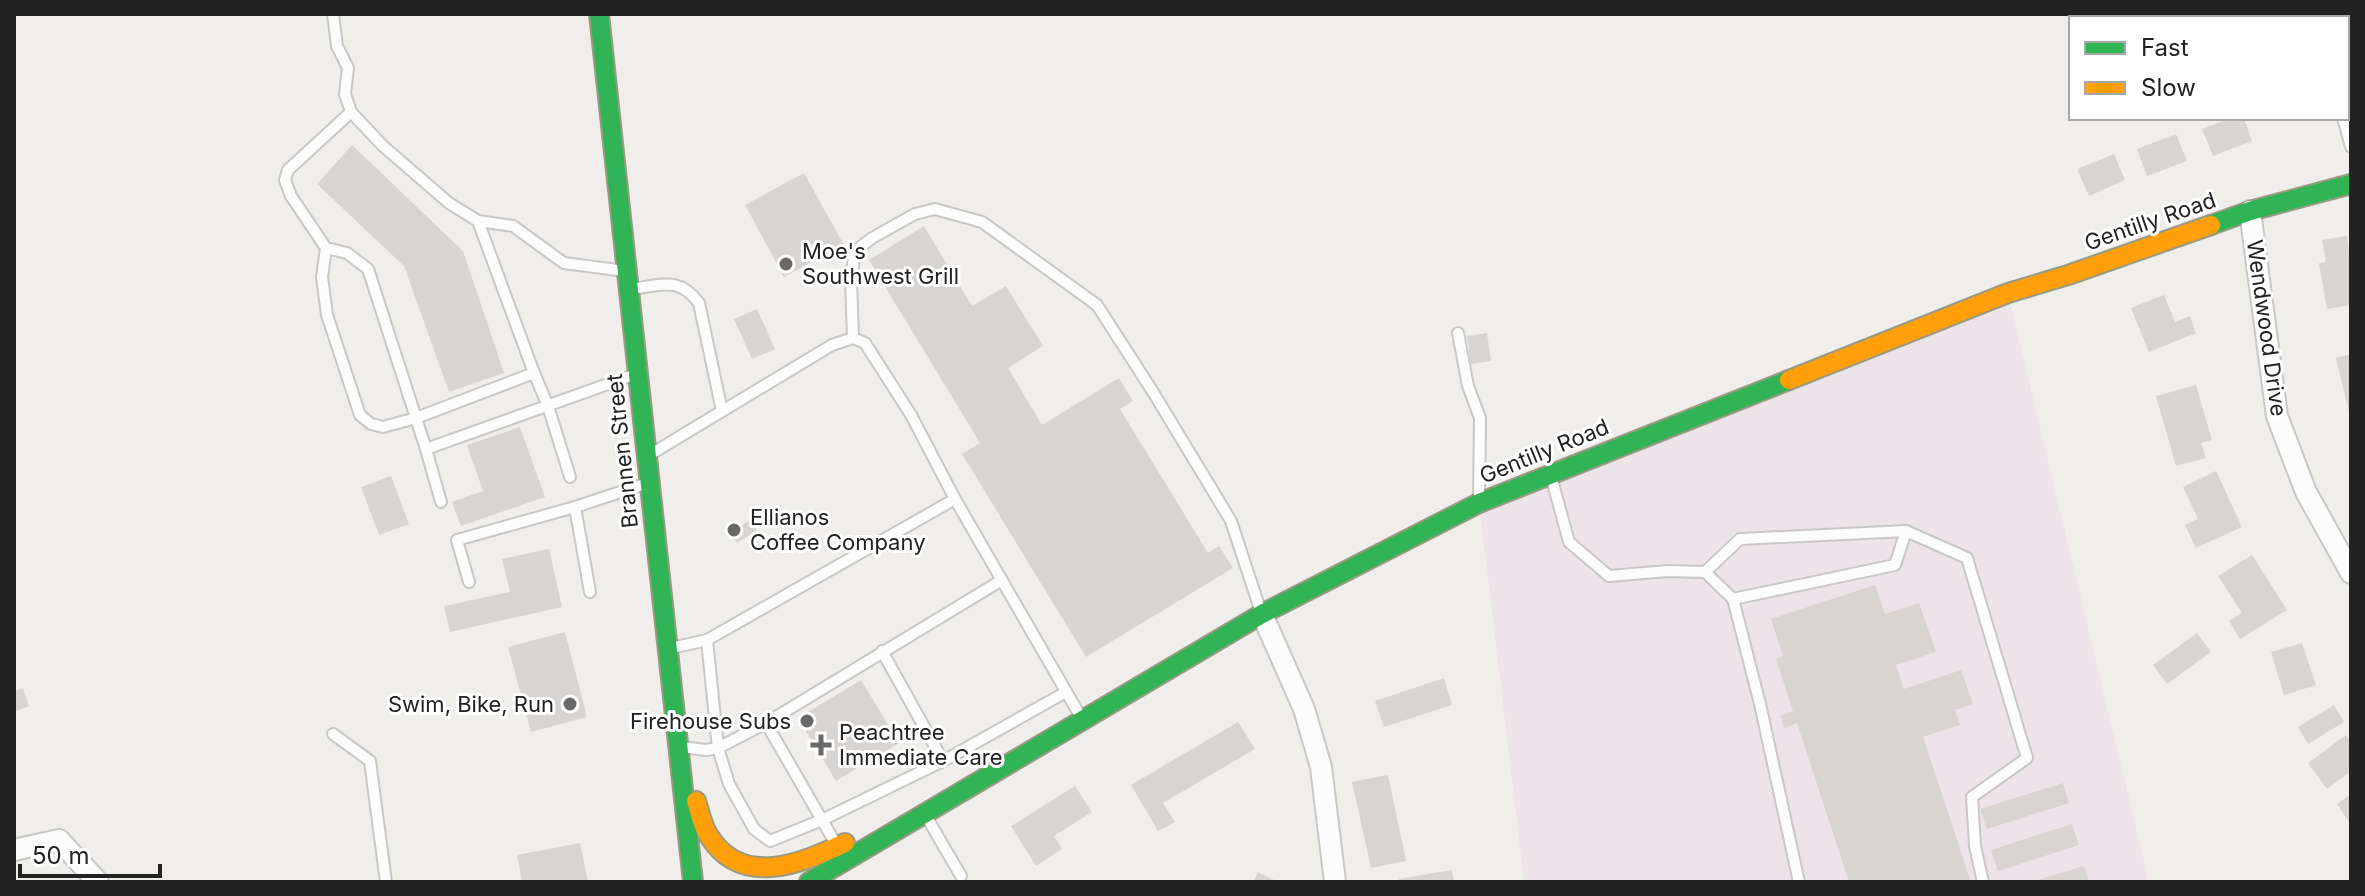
<svg xmlns="http://www.w3.org/2000/svg" width="2365" height="896" viewBox="0 0 2365 896" font-family="Inter,sans-serif">
	<style>
		.industrial { fill: #ede4e9 }
		.water { fill: #bfdbe3 }
		.building { fill: #d7d4d2 }
		.lines { fill: none; stroke-linecap: round; stroke-linejoin: round }
		.lane-casing { stroke: #c9c8c7; stroke-width: 14 }
		.street-casing { stroke: #c9c8c7; stroke-width: 24 }
		.fast-casing { stroke: #999a82; stroke-width: 22 }
		.slow-casing { stroke: #999a82; stroke-width: 22 }
		.lane { stroke: #fdfcfc; stroke-width: 10 }
		.street { stroke: #fdfcfc; stroke-width: 20 }
		.fast { stroke: #30b455; stroke-width: 18 }
		.slow { stroke: #ff9f0a; stroke-width: 18 }
		.poi-dot { fill: #6a6968; stroke: #fff; stroke-width: 3 }
		.labels { text-anchor: middle; stroke-width: 6; stroke-linejoin: round; paint-order: stroke }
		.street-label { font-size: 22px; fill: #222; stroke: #fff }
		.poi-label { font-size: 22px; fill: #222; stroke: #fff; text-anchor: start }
	</style>
	<rect width="100%" height="100%" fill="#f0eeeb"/>
	<path class="industrial" d="M2008,293l141,589h-625l-45,-379z"/>
	<path class="water" d="M2071,14h182l1,4h-183z"/>
	<g class="building">
		<path d="M2315,14h36v24l-4,1v-21h-31z"/>
		<path d="M2231,118h13l8,23 -39,15 -11,-27z"/>
		<path d="M2176,134l11,27 -40,15 -10,-27z"/>
		<path d="M352,145l111,106 41,122 -55,19 -45,-126 -87,-82z"/>
		<path d="M2114,154l11,26 -36,16 -12,-27z"/>
		<path d="M804,173l40,72 -60,32 -39,-72z"/>
		<path d="M924,226l48,80 34,-20 37,60 -35,22 34,57 77,-47 14,23 -13,8 88,144 11,-7 14,22 -147,89 -124,-203 18,-11 -111,-183z"/>
		<path d="M2347,236l4,31v38l-24,4 -8,-46 7,-1 -4,-22z"/>
		<path d="M2164,295l11,27 15,-6 6,17 -47,19 -18,-44z"/>
		<path d="M757,309l18,40 -23,10 -18,-40z"/>
		<path d="M1487,333l4,28 -20,3 -4,-28z"/>
		<path d="M2351,354v62h-1l-14,-58z"/>
		<path d="M2196,385l16,55 -11,3 5,15 -30,8 -20,-70z"/>
		<path d="M520,427l25,70 -84,29 -9,-24 31,-11 -16,-46z"/>
		<path d="M2216,471l26,56 -46,21 -11,-23 13,-6 -15,-32z"/>
		<path d="M391,476l18,48 -30,11 -18,-48z"/>
		<path d="M752,519l5,11 -20,13 -7,-11z"/>
		<path d="M549,549l13,58 -112,25 -6,-26 66,-14 -8,-33z"/>
		<path d="M2252,555l35,55 -47,29 -11,-18 13,-8 -24,-37z"/>
		<path d="M1875,585l10,29 34,-11 17,49 -40,13 8,24 57,-19 12,34 -18,6 5,15 -37,12 48,145h-122l-52,-159 -13,5 -4,-12 13,-5 -17,-52 7,-3 -12,-37z"/>
		<path d="M565,632l22,85 -56,15 -23,-85z"/>
		<path d="M2197,633l14,19 -44,32 -14,-19z"/>
		<path d="M2302,643l14,42 -32,10 -13,-43z"/>
		<path d="M1444,678l8,27 -68,22 -9,-26z"/>
		<path d="M861,680l38,63 -63,38 -38,-63z"/>
		<path d="M23,688l6,18 -15,6v-21z"/>
		<path d="M2334,705l10,17 -36,22 -10,-17z"/>
		<path d="M1238,722l17,27 -92,54 12,19 -17,9 -27,-46z"/>
		<path d="M2346,735l5,7v29l-24,18 -19,-26z"/>
		<path d="M1388,775l18,86 -35,7 -19,-86z"/>
		<path d="M2063,783l6,20 -82,26 -7,-20z"/>
		<path d="M1075,786l17,26 -38,24 8,13 -26,17 -25,-40z"/>
		<path d="M2351,794v31l-14,-21z"/>
		<path d="M2072,824l7,21 -81,26 -7,-21z"/>
		<path d="M580,843l8,39h-66l-5,-27z"/>
		<path d="M2084,866l5,16h-55v-1z"/>
		<path d="M1452,870l2,12h-55v-3z"/>
		<path d="M1258,872l20,10h-25z"/>
	</g>
	<g class="lines">
		<g class="lane-casing">
			<g id="lane">
				<path d="M333,14l4,32 11,22 -3,26 6,18 32,34 66,57 29,18 35,5 51,37 61,8"/>
				<path d="M2347,81l4,-3"/>
				<path d="M351,112l-63,58 -3,10 6,16 35,52 -4,29 5,38 33,100 11,9 12,3 33,-9 118,-45 -56,-152"/>
				<path d="M2343,118l8,29"/>
				<path d="M326,248l21,5 21,16 58,180 210,-75"/>
				<path d="M632,289c30,-4 47,-13 67,14l23,108"/>
				<path d="M1458,333l10,53 12,32 -1,83"/>
				<path d="M853,338l-2,-59 4,-28 17,-13 43,-24 20,-5 47,13 115,83 56,87 78,129 30,91"/>
				<path d="M534,373l14,33 22,71"/>
				<path d="M426,449l15,53"/>
				<path d="M651,454l181,-109 21,-7 12,5 46,72 44,84"/>
				<path d="M1551,476l18,66 40,34 59,-5 37,1 28,27 27,105 39,178"/>
				<path d="M575,507l15,85"/>
				<path d="M1705,572l35,-33 166,-8 61,27 60,200 -55,39 3,49 8,36"/>
				<path d="M469,582l-12,-42 118,-33 73,-24"/>
				<path d="M1733,599l162,-34 11,-34"/>
				<path d="M707,640l11,108 11,36 25,45 16,12 52,-21 -56,-97"/>
				<path d="M671,648l36,-8 248,-141 127,220"/>
				<path d="M333,734l37,27 16,121"/>
				<path d="M681,747l25,3 12,-2 48,-25 236,-143"/>
				<path d="M943,761l123,-69"/>
				<path d="M926,816l35,60"/>
				<path d="M837,846l-15,-26 121,-59 -61,-110"/>
			</g>
		</g>
		<g class="street-casing">
			<g id="street">
				<path d="M2250,211l27,205 29,76 45,81"/>
				<path d="M1262,614l42,95 17,58 14,115"/>
				<path d="M14,850l45,-10 39,42"/>
			</g>
		</g>
		<g class="fast-casing">
			<g id="fast">
				<path d="M599,14l94,868"/>
				<path d="M2211,225l39,-14 101,-27"/>
				<path d="M809,882l453,-268 217,-111 310,-123"/>
			</g>
		</g>
		<g class="slow-casing">
			<g id="slow">
				<path d="M1789,380l219,-87 60,-18 143,-50"/>
				<path d="M696,801c4,12 6,25 13,35 33,53 93,27 136,7"/>
			</g>
		</g>
		<use href="#lane" class="lane"/>
		<use href="#street" class="street"/>
		<use href="#fast" class="fast"/>
		<use href="#slow" class="slow"/>
	</g>
	<g class="poi-dot">
		<circle cx="786" cy="264" r="8"/>
		<circle cx="734" cy="530" r="8"/>
		<circle cx="570" cy="704" r="8"/>
		<circle cx="807" cy="721" r="8"/>
		<path d="M817 733h8v8h8v8h-8v8h-8v-8h-8v-8h8z"/>
	</g>
	<g class="labels">
		<g class="street-label">
			<text transform="translate(2150 221) rotate(-19)" y="8">Gentilly Road</text>
			<text transform="translate(2267 328) rotate(82)" y="8">Wendwood Drive</text>
			<text transform="translate(622 451) rotate(-96)" y="8">Brannen Street</text>
			<text transform="translate(1544 451) rotate(-22)" y="8">Gentilly Road</text>
		</g>
		<g class="poi-label">
			<text x="802" y="259">Moe's<tspan x="802" dy="25">Southwest Grill</tspan></text>
			<text x="750" y="525">Ellianos<tspan x="750" dy="25">Coffee Company</tspan></text>
			<text x="554" y="712" text-anchor="end">Swim, Bike, Run</text>
			<text x="791" y="729" text-anchor="end">Firehouse Subs</text>
			<text x="839" y="740">Peachtree<tspan x="839" dy="25">Immediate Care</tspan></text>
		</g>
	</g>
	<rect width="2365" height="896" fill="none" stroke="#222222" stroke-width="32"/>
	<rect x="2069" y="16" width="280" height="104" fill="#ffffff" stroke="#a7a7a7" stroke-width="2"/>
	<rect x="2085" y="42" width="40" height="12" fill="#30b455" stroke="#a7a7a7" stroke-width="2"/>
	<text x="2141" y="56" font-size="24" fill="#222222">Fast</text>
	<rect x="2085" y="82" width="40" height="12" fill="#ff9f0a" stroke="#a7a7a7" stroke-width="2"/>
	<text x="2141" y="96" font-size="24" fill="#222222">Slow</text>
	<path d="M20 864v12h140v-12" fill="none" stroke="#222222" stroke-width="4"/>
	<text x="32" y="864" font-size="24" fill="#222222" stroke="#ffffff" stroke-width="6" paint-order="stroke">50 m</text>
</svg>
